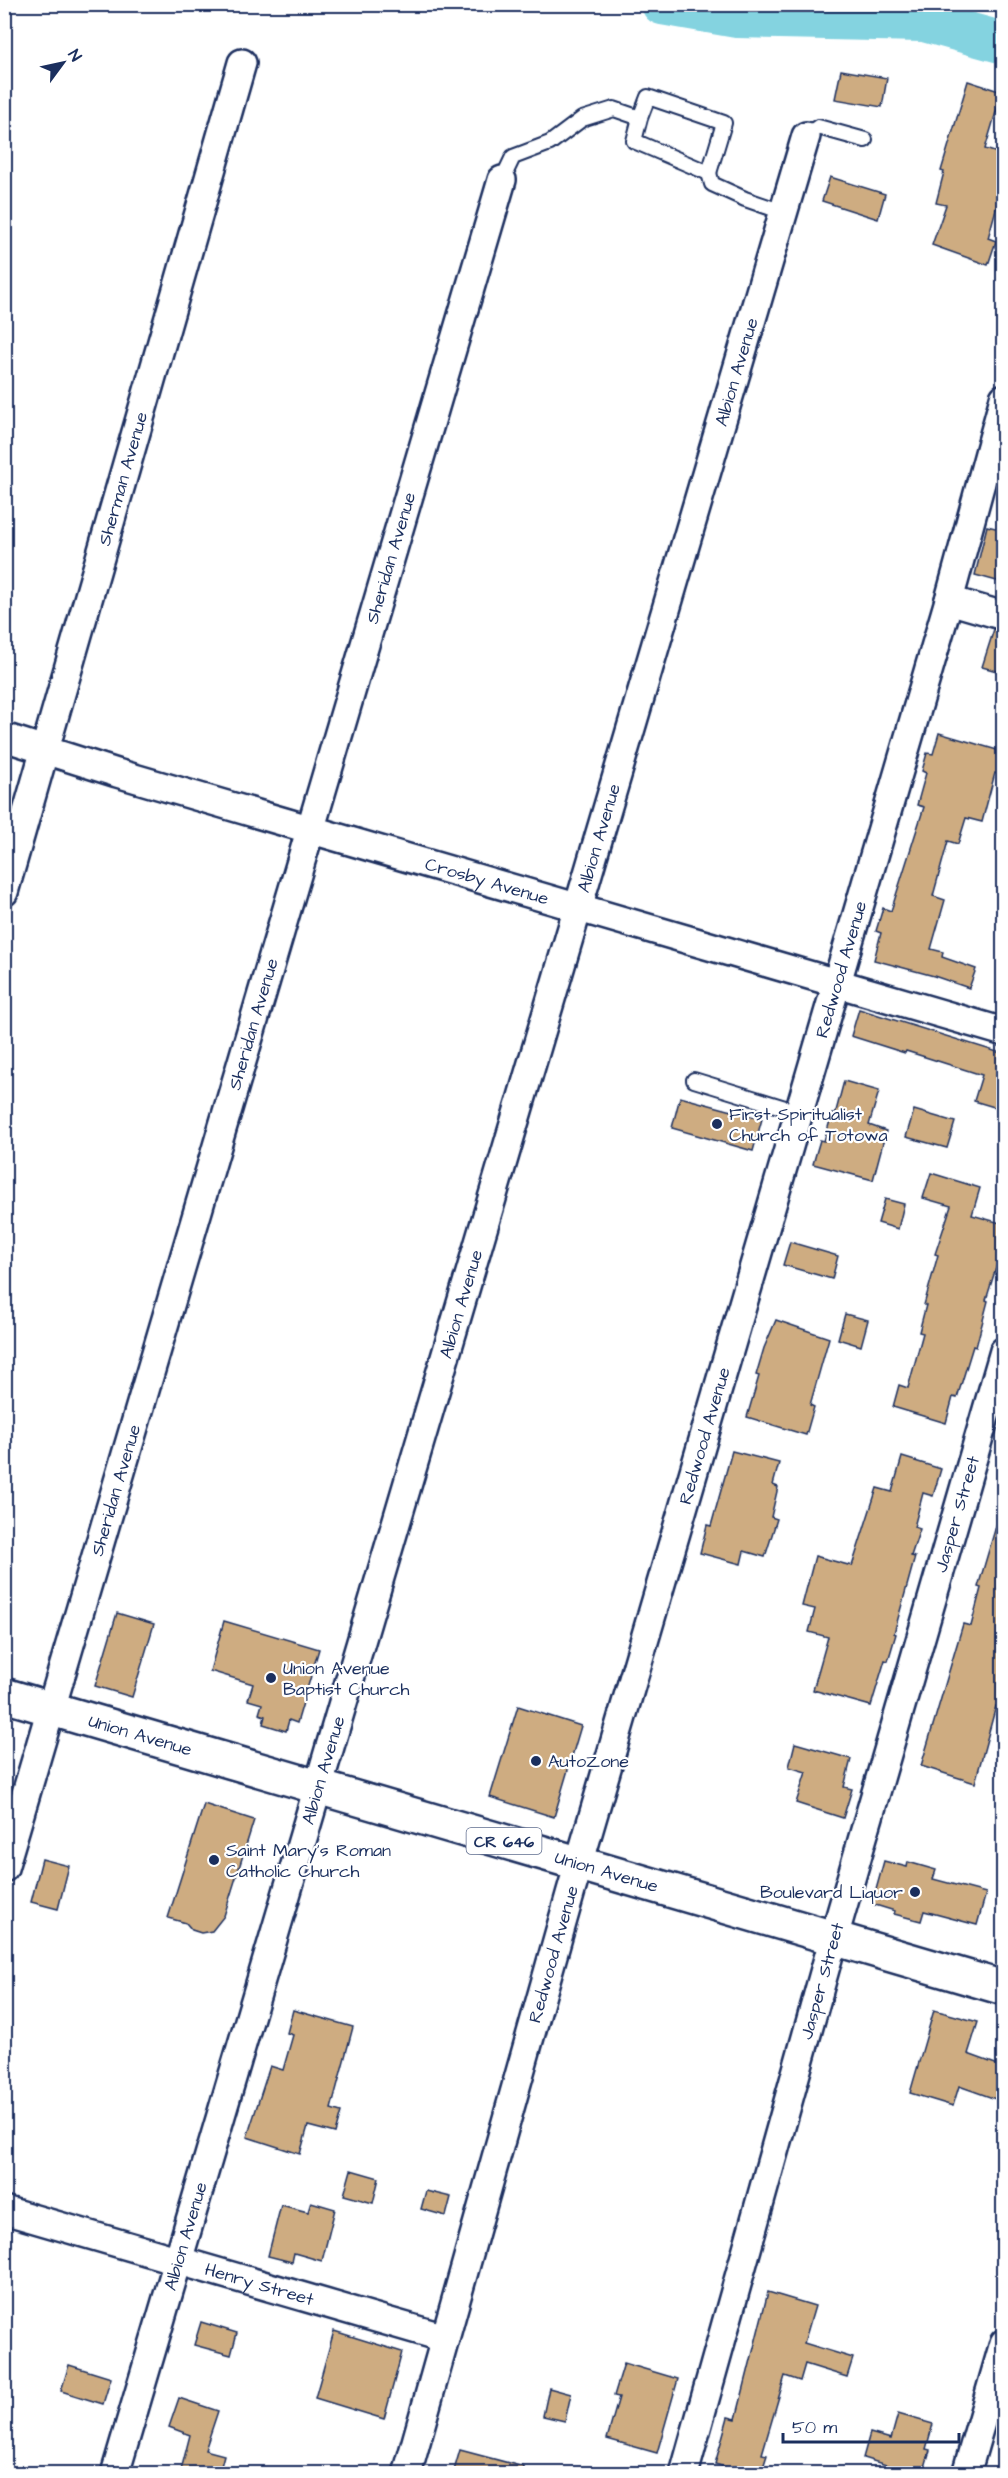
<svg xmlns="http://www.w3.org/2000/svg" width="1008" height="2478" viewBox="0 0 1008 2478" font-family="'Architects Daughter',sans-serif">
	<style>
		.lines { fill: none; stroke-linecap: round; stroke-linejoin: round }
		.river { stroke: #84d3e0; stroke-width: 42 }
		.building { fill: #ceac81; stroke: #1b2f5e; stroke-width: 1.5 }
		.service-casing { stroke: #1b2f5e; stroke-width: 18 }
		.minor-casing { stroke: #1b2f5e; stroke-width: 32 }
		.primary-casing { stroke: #1b2f5e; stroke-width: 38 }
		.service { stroke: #fff; stroke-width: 14 }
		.minor { stroke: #fff; stroke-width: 27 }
		.primary { stroke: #fff; stroke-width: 33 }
		.poi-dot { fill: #1b2f5e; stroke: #fff; stroke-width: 2 }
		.labels { text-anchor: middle; stroke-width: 4.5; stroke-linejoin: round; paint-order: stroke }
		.shield { fill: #fff; stroke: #5f6d8e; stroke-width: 1.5 }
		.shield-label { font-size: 16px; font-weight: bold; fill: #1b2f5e }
		.street-label { font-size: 18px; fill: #1b2f5e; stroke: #fff }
		.poi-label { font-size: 18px; fill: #1b2f5e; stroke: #fff; text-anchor: start }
	</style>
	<rect width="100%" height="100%" fill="#fff"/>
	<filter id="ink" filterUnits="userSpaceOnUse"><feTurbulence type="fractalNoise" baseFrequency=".0167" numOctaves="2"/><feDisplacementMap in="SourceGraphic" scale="12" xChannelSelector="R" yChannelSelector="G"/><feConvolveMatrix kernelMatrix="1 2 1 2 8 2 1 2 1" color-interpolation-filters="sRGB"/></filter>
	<g filter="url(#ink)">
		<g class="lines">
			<path class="river" d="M662,4l75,13 187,4 80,22"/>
		</g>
		<g class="building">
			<path d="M841,70l46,8 -5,29 -47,-8z"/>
			<path d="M968,81l34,11 -17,57 19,6v25l-16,58 8,3 -8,24 -56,-20 14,-40 -10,-2 8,-31 -3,-1z"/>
			<path d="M830,177l55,17 -7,25 -56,-18z"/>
			<path d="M987,526l17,4v53l-29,-8z"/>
			<path d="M994,629l10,2v42l-22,-6z"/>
			<path d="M939,733l65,19 -6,22 -3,-1 -13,49 -16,-4 -8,26 -10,-3 -15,55 12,4 -14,49 12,3 -1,5 34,12 -7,19 -35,-12 -60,-16 7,-27 -5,-2 7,-23 8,3 33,-104 -7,-2 9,-32 -4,-2 5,-18 6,1z"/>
			<path d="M859,1009l145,45v56l-30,-9 8,-26 -76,-24 -1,2 -54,-17z"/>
			<path d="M844,1081l35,10 -10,34 17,6 -13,49 -60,-16 7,-24 4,1 8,-27 3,1z"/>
			<path d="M680,1097l82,22 -9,32 -81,-23z"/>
			<path d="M914,1110l41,12 -8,26 -41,-11z"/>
			<path d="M931,1173l49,15 -8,27 32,9v18l-18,58 2,1 -12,46 -3,-1 -16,52 -4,-1 -7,26 -53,-16 6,-22 9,3 15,-55 -4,-1 7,-27h-2l14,-50 -3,-1 16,-48 -28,-8z"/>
			<path d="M885,1199l19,5 -6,25 -20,-6z"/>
			<path d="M790,1242l48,14 -6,23 -49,-14z"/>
			<path d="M845,1314l23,6 -7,26 -23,-7z"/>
			<path d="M776,1320l53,18 -19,67 4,2 -8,28 -59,-18 12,-41 -3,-1 8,-27z"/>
			<path d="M732,1451l47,12 -6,22 5,2 -7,30 6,2 -12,38 -21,-6 -3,13 -41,-11 7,-28 4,1z"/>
			<path d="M902,1457l39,12 -8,27 -10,-3 -9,34 6,2 -9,27 4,1 -21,76 2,1 -8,27 -3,-1 -14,46 -58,-16 15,-53 -19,-5 6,-23 -13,-3 13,-50 37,10 25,-78 15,4z"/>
			<path d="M999,1516l5,1v176l-5,14 -3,-1 -21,77 -54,-17 42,-142 8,2 10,-38 -3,-1z"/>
			<path d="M117,1613l37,11 -22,73 -37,-11z"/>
			<path d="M224,1621l95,28 -22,74 -8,-3 -3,11 -23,-7 2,-8 -6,-2 3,-10 -14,-4 5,-16 -43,-13z"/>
			<path d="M518,1706l63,20 -27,91 -64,-20z"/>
			<path d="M795,1743l56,16 -7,28 8,2 -9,29 -47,-15 10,-31 -17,-5z"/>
			<path d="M204,1804l50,16 -30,96 -12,15 -11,2 -9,-3 -6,-7 -18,-5z"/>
			<path d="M42,1859l27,7 -11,43 -27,-7z"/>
			<path d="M884,1861l23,6 1,-5 28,8 -3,9 53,14 -9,32 -53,-14 -3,10 -27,-7 1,-3 -23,-7z"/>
			<path d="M293,2010l60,17 -22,82 10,3 -6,21 -27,-7 -8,28 -53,-17 23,-71 13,4 10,-35 -6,-2z"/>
			<path d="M934,2010l44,12 -10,32 36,13v35l-45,-16 -6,20 -43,-13z"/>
			<path d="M351,2170l28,8 -6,25 -29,-8z"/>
			<path d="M426,2191l25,6 -5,19 -25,-7z"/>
			<path d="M311,2202l24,7 -13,52 -28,-8 -2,9 -24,-6 13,-51 27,7z"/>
			<path d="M768,2292l47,14 -11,37 49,15 -6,19 -42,-13 -5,17 -15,-5 -23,78 5,1 -6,19h-14l-32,-10 13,-47 8,2z"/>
			<path d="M201,2322l36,11 -6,22 -37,-10z"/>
			<path d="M334,2331l68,21 -18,67 -69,-21z"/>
			<path d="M624,2363l54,16 -21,74 -50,-14 12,-42 -5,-1z"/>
			<path d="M69,2365l42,13 -8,26 -42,-13z"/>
			<path d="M549,2388l22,6 -6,27 -22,-5z"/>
			<path d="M179,2398l39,13 -13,39 19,5 -5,19h-39l10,-39 -21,-8z"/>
			<path d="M898,2414l35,10 -7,25 4,1 -7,24h-7l-53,-16 7,-25 21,6z"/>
			<path d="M460,2450l64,17v7h-71z"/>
		</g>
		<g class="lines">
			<g class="service-casing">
				<g id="service">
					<path d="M806,136l12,-9 47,13"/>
					<path d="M709,173l3,11 33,15 38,13"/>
					<path d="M502,180l11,-23 37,-14 32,-24 32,-10 26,9 8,-21 76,26 -15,50 -75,-32 6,-23"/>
					<path d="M694,1080l104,32"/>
				</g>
			</g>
			<g class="minor-casing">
				<g id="minor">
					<path d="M949,600l55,16"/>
					<path id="s1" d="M4,737l113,36 887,259"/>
					<path id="s2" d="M4,892l238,-829"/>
					<path id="s3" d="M4,1868l498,-1688"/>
					<path id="s4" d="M4,2210l441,128"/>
					<path id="s5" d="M115,2474l691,-2338"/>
					<path id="s6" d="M407,2474l164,-583 378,-1291 55,-202"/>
					<path id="s7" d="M684,2474l150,-537 170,-586"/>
					<path d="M966,2474l38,-131"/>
				</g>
			</g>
			<g class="primary-casing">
				<g id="primary">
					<path id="s8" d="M4,1695l1000,293"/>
				</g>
			</g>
			<use href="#service" class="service"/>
			<use href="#minor" class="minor"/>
			<use href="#primary" class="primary"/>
		</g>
	</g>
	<g class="poi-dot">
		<circle cx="717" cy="1124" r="6"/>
		<circle cx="271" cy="1678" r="6"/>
		<circle cx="536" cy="1761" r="6"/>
		<circle cx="214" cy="1860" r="6"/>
		<circle cx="915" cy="1892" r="6"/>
	</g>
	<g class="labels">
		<rect class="shield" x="466.5" y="1828" width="75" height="26" rx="4.5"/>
		<g class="shield-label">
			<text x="504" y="1847">CR 646</text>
		</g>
		<g class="street-label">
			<text dy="6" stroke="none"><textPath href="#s5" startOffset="2192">Albion Avenue</textPath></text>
			<text dy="6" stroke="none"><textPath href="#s2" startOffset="430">Sherman Avenue</textPath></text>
			<text dy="6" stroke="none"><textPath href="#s3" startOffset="1366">Sheridan Avenue</textPath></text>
			<text dy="6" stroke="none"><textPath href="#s5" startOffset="1706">Albion Avenue</textPath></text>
			<text dy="6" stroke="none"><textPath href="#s1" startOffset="504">Crosby Avenue</textPath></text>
			<text dy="6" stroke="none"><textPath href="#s6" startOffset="1566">Redwood Avenue</textPath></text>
			<text dy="6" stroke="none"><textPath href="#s3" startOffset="880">Sheridan Avenue</textPath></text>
			<text dy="6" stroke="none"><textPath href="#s5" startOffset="1220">Albion Avenue</textPath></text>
			<text dy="6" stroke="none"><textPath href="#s6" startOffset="1080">Redwood Avenue</textPath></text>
			<text dy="6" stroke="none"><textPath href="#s3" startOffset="394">Sheridan Avenue</textPath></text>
			<text dy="6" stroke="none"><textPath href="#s7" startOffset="998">Jasper Street</textPath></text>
			<text dy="6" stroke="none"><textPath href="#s8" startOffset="142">Union Avenue</textPath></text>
			<text dy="6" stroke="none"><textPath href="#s5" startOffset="734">Albion Avenue</textPath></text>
			<text dy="6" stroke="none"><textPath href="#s8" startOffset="628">Union Avenue</textPath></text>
			<text dy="6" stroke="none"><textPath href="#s6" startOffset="540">Redwood Avenue</textPath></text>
			<text dy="6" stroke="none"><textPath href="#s7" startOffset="512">Jasper Street</textPath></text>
			<text dy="6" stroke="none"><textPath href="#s5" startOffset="248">Albion Avenue</textPath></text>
			<text dy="6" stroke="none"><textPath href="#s4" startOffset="266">Henry Street</textPath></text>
		</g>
		<g class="poi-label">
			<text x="729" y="1120">First Spiritualist<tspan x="729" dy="21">Church of Totowa</tspan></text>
			<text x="283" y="1674">Union Avenue<tspan x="283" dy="21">Baptist Church</tspan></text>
			<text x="548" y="1767">AutoZone</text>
			<text x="226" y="1856">Saint Mary's Roman<tspan x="226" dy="21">Catholic Church</tspan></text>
			<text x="903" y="1898" text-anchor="end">Boulevard Liquor</text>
		</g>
	</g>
	<rect width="1008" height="2478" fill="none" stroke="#fff" stroke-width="24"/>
	<rect x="12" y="12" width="984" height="2454" fill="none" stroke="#1b2f5e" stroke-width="2" filter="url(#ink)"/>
	<g transform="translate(63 63) rotate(57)" stroke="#ffffff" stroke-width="4.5" paint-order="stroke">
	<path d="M0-4.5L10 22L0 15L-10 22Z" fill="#1b2f5e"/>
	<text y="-9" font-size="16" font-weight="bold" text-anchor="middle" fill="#1b2f5e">N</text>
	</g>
	<path d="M783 2433v9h176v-9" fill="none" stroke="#1b2f5e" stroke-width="3"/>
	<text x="792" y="2433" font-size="18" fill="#1b2f5e" stroke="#ffffff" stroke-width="4.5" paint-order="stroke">50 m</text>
</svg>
